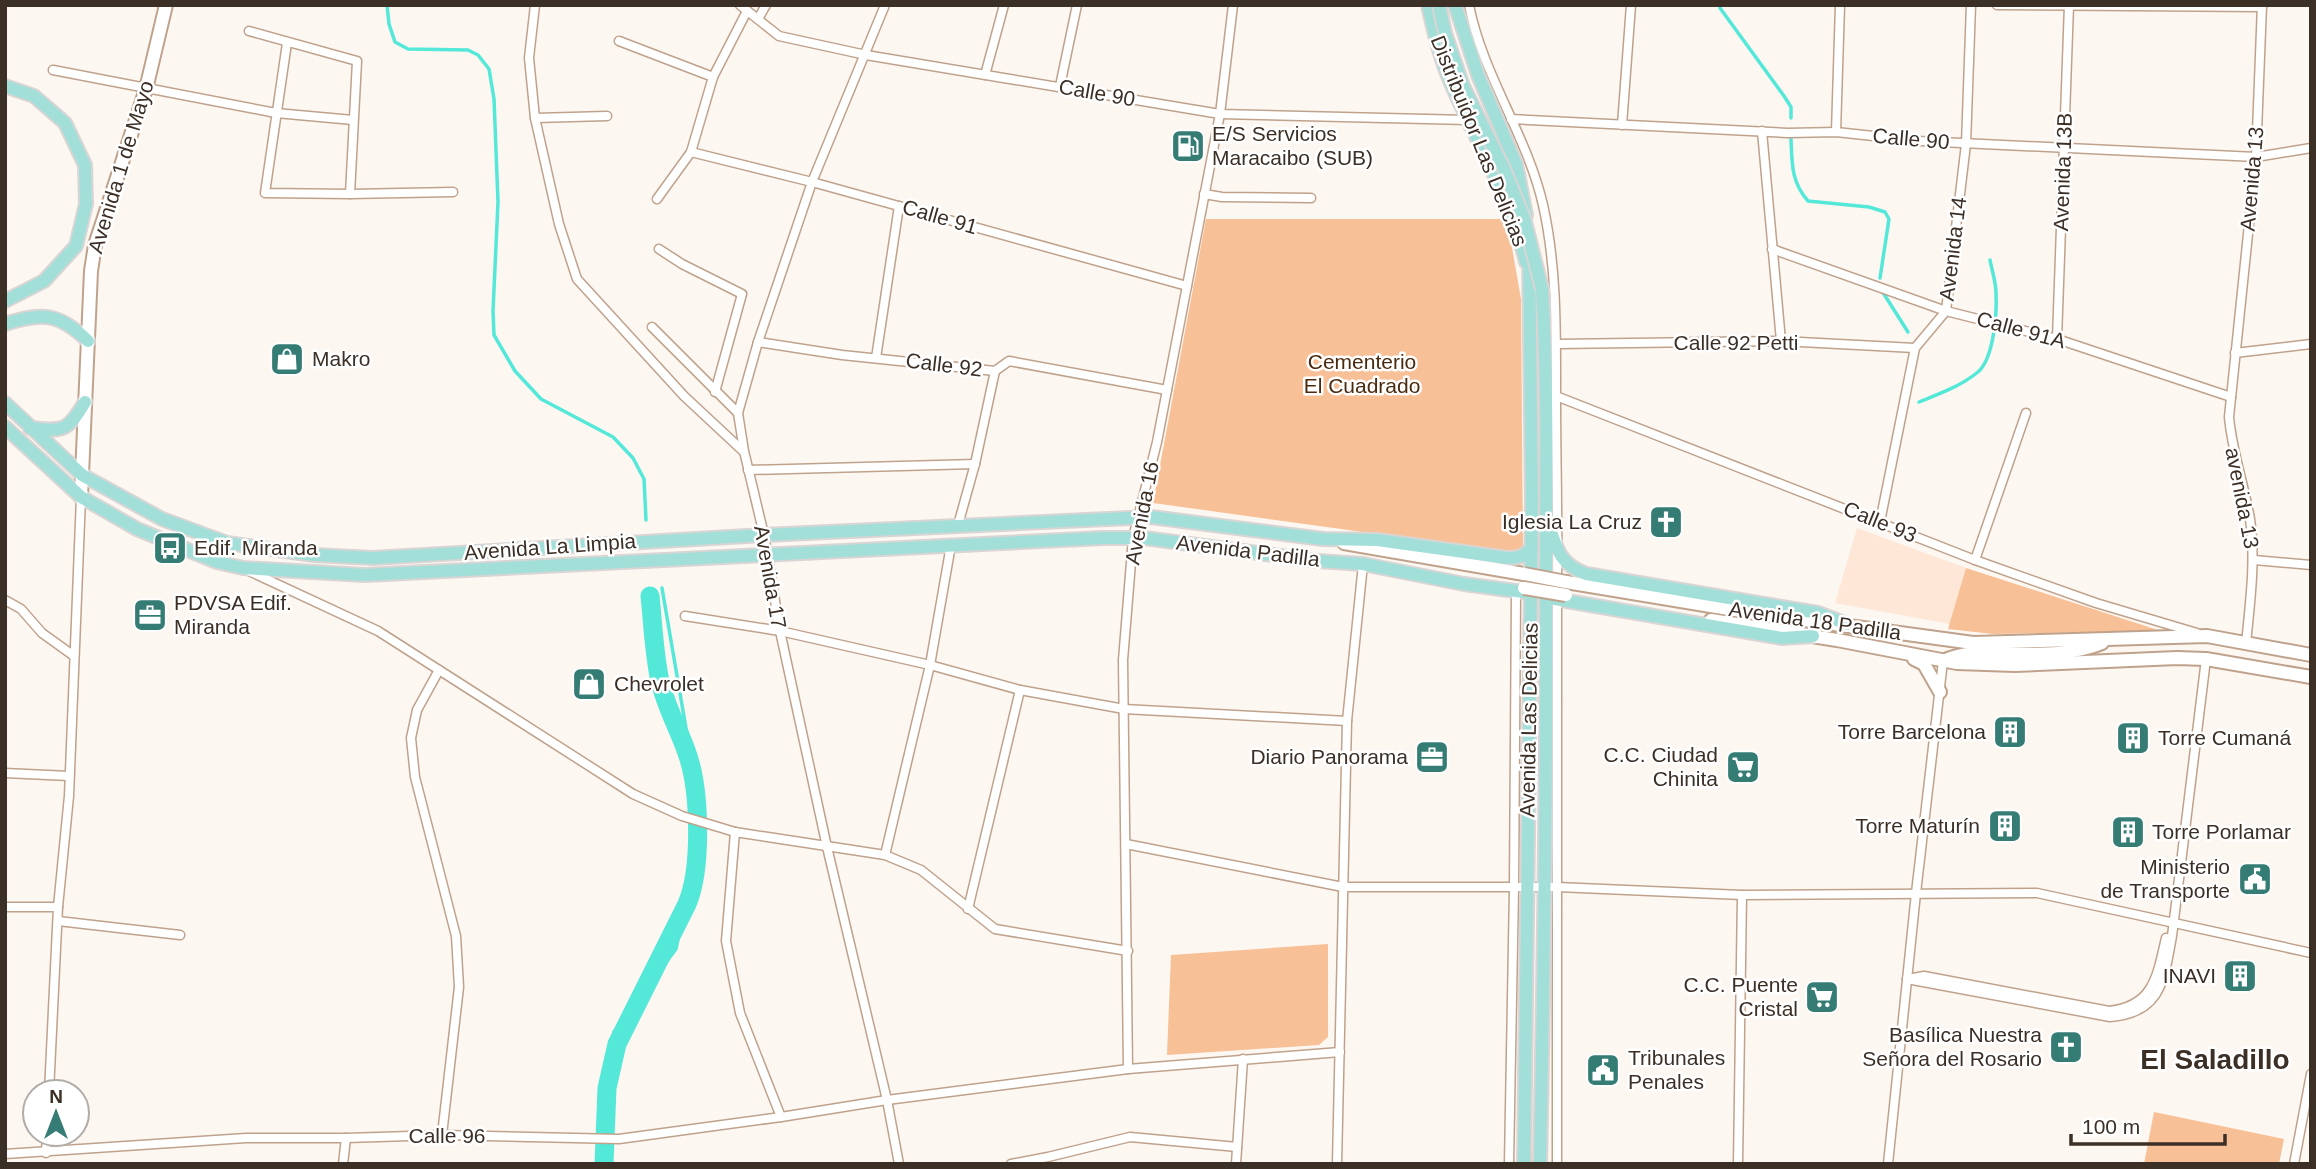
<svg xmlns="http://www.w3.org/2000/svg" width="2316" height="1169" viewBox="0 0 2316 1169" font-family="Arial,sans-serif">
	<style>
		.built { fill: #fee7d6 }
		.green { fill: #f8c096 }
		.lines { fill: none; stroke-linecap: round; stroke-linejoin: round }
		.stream { stroke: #54e8d9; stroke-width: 3.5 }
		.river { stroke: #54e8d9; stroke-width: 19 }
		.street-casing { stroke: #bfa28c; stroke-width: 11 }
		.secondary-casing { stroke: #bfa28c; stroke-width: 16 }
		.primary-casing { stroke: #d8d5d4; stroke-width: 16 }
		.street { stroke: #fff; stroke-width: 8 }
		.secondary { stroke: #fff; stroke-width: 12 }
		.primary { stroke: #a3dfd9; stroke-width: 12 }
		.secondary-bridge-casing { stroke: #bfa28c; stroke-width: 16; stroke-linecap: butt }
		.primary-bridge-casing { stroke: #d8d5d4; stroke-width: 16; stroke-linecap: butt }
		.secondary-bridge { stroke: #fff; stroke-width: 12 }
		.primary-bridge { stroke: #a3dfd9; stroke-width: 12 }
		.labels { text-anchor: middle; stroke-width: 5; stroke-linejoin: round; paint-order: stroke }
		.street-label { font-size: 21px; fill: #3b2f26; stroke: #fff }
		.poi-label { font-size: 21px; fill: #3b2f26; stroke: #fff; text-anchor: end }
		.park-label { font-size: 21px; fill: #4b2b0f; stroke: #fff }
		.district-label { font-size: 28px; font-weight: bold; fill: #3b2f26; stroke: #fff }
	</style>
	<rect width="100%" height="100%" fill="#fdf7f2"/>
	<path class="built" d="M1857,528l109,40 -16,56 -115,-21z"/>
	<g class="green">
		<path d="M1206,219h301l14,80 2,255 -370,-51z"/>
		<path d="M1966,568l195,63 -168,3 -45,-5z"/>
		<path d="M1328,944v93l-9,8 -152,10 4,-100z"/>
		<path d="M2154,1112l130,27 -5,25h-135z"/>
	</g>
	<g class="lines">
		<g class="stream">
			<path d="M387,5l2,19 6,18 13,7 60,1 10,5 11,14 5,30 4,103 -5,109 1,24 21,36 26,28 72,38 20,21 11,21 2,41"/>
			<path d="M1720,8l64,88 7,11v11"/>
			<path d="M1791,139c1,24 0,43 17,62l61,6 16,5 4,7 -9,59"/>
			<path d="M1882,291l26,41"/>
			<path d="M1919,402c20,-8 42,-16 59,-30 16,-14 19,-59 18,-79 0,-11 -4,-22 -6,-33"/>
			<path d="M605,1164l9,-132 62,-83 26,-127 -40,-234"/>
		</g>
		<path class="river" d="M604,1164l3,-76 10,-44 70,-140c15,-35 13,-112 1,-148 -8,-25 -22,-48 -28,-75 -6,-27 -7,-57 -10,-85"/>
		<g class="street-casing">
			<g id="street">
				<path d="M535,5l-6,53 6,60 24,106 18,55 107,117 59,55"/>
				<path d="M740,5l39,31 87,19 354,59 248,6"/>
				<path d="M885,5l-73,177 -54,160 -20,71 6,38 20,84 16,96 47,216 60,253 12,64"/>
				<path d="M1469,5c14,71 58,130 74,200 14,62 13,127 13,191 0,62 2,124 1,186"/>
				<path d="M1997,5l265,2"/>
				<path d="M758,19l8,-14"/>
				<path d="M249,31l108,30 -7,133 -85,-1 22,-150"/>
				<path d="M619,41l94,36"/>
				<path d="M53,70l223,43 77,7"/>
				<path d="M985,75l19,-70"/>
				<path d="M1060,86l17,-81"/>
				<path d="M535,118l72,-2"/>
				<path d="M1511,119l277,14 48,-1 84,9 336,16 55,-9"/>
				<path d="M1622,125l9,-120"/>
				<path d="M1762,131l19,210"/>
				<path d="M1836,132l4,-127"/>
				<path d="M691,152l121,30 375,104"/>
				<path d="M350,194l103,-2"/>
				<path d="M1204,194l18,3 89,1"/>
				<path d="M657,199l34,-47 22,-75 34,-66"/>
				<path d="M659,249l23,15 60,30 -27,98"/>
				<path d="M1772,249l174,62 111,28 174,58"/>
				<path d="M652,327l86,86"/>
				<path d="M2057,339l12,-334"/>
				<path d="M758,342l84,13 153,16 14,-10 158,29"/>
				<path d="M1557,344l224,-3 134,7"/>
				<path d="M2235,353l76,-9"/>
				<path d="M876,358l23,-152"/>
				<path d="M1556,396l419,164 121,43 101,30"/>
				<path d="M748,470l227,-6"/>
				<path d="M1880,522l35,-174 31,-37 20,-167 5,-139"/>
				<path d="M958,525l17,-61 20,-93"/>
				<path d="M1975,560l51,-147"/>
				<path d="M2254,560l57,5"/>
				<path d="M249,571l129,60 255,163 49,22 53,16 150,23 36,15 74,59 133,22"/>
				<path d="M5,600l16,9 21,24 32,23"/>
				<path d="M685,616l95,15 150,34 90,25 104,19 223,12"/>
				<path d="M2246,644c4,-42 10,-84 4,-125 -6,-35 -18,-67 -21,-102l27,-260 6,-152"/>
				<path d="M439,670l-22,40 -6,28 4,39 41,159 3,51 -17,148"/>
				<path d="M5,773l64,3"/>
				<path d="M735,832l-9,109 14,72 41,104"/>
				<path d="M1126,844l217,43h214l185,8 295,-2 274,60"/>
				<path d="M885,855l45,-190 21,-120"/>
				<path d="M5,907h53"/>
				<path d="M968,909l52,-219"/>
				<path d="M58,921l122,14"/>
				<path d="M1913,978l11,-2 185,35c45,-5 48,-35 57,-73"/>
				<path d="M1907,979l203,38c52,-4 54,-38 62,-81l34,-277"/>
				<path d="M1128,1069l-5,-409 10,-122 24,-96 63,-328 13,-109"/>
				<path d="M49,1092l9,-185 11,-111 12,-299"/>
				<path d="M46,1153l1,-19"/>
				<path d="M5,1154l241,-16h100l96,-3 177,4 162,-22 106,-17 241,-31 212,-17"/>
				<path d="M343,1164l3,-26"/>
				<path d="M1011,1164l37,-7 82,-20 107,10"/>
				<path d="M1236,1164l7,-105"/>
				<path d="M1337,1164l10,-443 16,-157"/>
				<path d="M1509,1164l5,-276 2,-296"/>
				<path d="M1557,1164v-569"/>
				<path d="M1738,1164l4,-269"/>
				<path d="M1888,1164l28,-271 27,-232"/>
				<path d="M2294,1164l17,-90"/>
			</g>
		</g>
		<g class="secondary-casing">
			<g id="secondary">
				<path d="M81,497l10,-226 4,-26 51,-156 20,-84"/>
				<path d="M1344,543l180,31"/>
				<path d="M1566,582l187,31 220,30 234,-7 104,19"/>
				<path d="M1711,620l126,20 120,23 58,2 162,-7 29,1 105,18"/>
				<path d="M1914,659l10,5 16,28"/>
				<path d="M1943,661c22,-10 42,-8 66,-7 31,0 64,1 93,-11"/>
			</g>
		</g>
		<g class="primary-casing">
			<g id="primary">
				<path d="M1428,5c6,27 12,53 23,78 26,60 60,115 75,179"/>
				<path d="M1455,5l23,70 38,89 10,51"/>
				<path d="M5,86l29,10 31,27 20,42 1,39 -10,42 -32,35 -39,20"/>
				<path d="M5,324c38,-12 54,-11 83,17"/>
				<path d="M5,403l77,72 80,44 65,24 87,12 59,3 391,-23 387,-18 172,22 54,1 130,18c10,0 18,-1 24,-10"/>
				<path d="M5,427l76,70 56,32 80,33 26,6 122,7 738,-37h41l174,23 45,3 101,20 67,9"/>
				<path d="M30,428c33,4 38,3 55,-26"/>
				<path d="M1550,528c7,24 12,37 36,46l232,39 29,11"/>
				<path d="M1555,599l227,39 31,-2"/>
				<path d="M1524,1164l8,-665 -3,-248"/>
				<path d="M1540,1164c4,-198 7,-396 6,-594 0,-94 2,-187 -4,-281"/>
			</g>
		</g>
		<use href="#street" class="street"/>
		<use href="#secondary" class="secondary"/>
		<use href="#primary" class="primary"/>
		<g class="secondary-bridge-casing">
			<g id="secondary-bridge">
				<path d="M1524,574l42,8"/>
				<path d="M1524,588l42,7"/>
			</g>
		</g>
		<g class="primary-bridge-casing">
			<path id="primary-bridge" d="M1439,5l6,28 18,53 41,83 20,49 18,71"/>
		</g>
		<use href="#secondary-bridge" class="secondary-bridge"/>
		<use href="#primary-bridge" class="primary-bridge"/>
	</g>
	<defs>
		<g id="fuel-square" transform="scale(1.75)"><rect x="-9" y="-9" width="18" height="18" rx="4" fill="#357c74" stroke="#fff"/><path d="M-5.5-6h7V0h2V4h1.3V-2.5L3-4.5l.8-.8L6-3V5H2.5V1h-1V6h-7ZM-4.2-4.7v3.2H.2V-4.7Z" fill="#fff"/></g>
		<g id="shop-square" transform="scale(1.75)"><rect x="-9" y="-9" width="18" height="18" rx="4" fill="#357c74" stroke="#fff"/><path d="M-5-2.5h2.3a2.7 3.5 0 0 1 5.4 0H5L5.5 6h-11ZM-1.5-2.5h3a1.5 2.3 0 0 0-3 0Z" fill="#fff"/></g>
		<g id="church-square" transform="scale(1.75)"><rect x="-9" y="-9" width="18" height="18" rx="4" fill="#357c74" stroke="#fff"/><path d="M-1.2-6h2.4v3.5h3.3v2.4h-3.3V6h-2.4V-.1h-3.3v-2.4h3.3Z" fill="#fff"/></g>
		<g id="bus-square" transform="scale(1.75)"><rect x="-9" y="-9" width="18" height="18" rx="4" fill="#357c74" stroke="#fff"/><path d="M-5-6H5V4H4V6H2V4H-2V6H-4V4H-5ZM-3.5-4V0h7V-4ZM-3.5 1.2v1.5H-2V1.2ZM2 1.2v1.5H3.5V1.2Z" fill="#fff"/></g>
		<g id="office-square" transform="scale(1.75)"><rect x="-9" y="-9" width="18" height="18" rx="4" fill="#357c74" stroke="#fff"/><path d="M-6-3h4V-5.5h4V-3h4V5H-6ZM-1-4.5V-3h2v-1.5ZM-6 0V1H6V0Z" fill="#fff"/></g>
		<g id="building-square" transform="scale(1.75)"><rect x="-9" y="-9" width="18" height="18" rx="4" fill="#357c74" stroke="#fff"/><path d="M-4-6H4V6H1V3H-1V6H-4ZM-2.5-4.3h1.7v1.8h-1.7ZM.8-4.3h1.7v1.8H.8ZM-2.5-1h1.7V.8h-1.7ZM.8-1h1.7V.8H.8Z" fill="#fff"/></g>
		<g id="supermarket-square" transform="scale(1.75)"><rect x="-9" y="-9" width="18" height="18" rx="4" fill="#357c74" stroke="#fff"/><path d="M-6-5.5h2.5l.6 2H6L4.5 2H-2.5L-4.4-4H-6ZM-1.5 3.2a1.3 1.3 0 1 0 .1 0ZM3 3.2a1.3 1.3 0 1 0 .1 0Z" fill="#fff"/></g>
		<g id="civic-square" transform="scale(1.75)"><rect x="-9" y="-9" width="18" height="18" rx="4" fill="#357c74" stroke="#fff"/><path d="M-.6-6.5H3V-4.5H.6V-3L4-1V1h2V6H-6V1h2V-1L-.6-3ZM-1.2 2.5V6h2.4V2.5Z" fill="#fff"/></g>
	</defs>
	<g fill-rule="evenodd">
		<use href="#fuel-square" x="1188" y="146"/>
		<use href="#shop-square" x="287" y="359"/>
		<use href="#church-square" x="1666" y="522"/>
		<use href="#bus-square" x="170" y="548"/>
		<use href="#office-square" x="150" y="615"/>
		<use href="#shop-square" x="589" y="684"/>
		<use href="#building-square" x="2010" y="732"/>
		<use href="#building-square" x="2133" y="738"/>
		<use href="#office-square" x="1432" y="757"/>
		<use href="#supermarket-square" x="1743" y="767"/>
		<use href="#building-square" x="2005" y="826"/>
		<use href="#building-square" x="2128" y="832"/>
		<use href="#civic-square" x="2255" y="879"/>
		<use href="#building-square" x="2240" y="976"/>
		<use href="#supermarket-square" x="1822" y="997"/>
		<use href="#church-square" x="2066" y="1047"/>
		<use href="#civic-square" x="1603" y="1070"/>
	</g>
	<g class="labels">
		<g class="street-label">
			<text transform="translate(1097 93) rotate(10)" y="7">Calle 90</text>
			<text transform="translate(1911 139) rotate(5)" y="7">Calle 90</text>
			<text transform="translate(1479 141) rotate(68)" y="7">Distribuidor Las Delicias</text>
			<text transform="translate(121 167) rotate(-73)" y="7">Avenida 1 de Mayo</text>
			<text transform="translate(2063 172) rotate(-88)" y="7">Avenida 13B</text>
			<text transform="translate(2252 179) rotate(-85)" y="7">Avenida 13</text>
			<text transform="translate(940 217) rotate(16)" y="7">Calle 91</text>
			<text transform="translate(1953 249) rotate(-83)" y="7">Avenida 14</text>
			<text transform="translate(2021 330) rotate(15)" y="7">Calle 91A</text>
			<text x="1736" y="350">Calle 92 Petti</text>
			<text transform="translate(944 365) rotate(7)" y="7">Calle 92</text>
			<text transform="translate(2242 498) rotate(79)" y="7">avenida 13</text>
			<text transform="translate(1142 513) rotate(-79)" y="7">Avenida 16</text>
			<text transform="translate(1880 522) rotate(22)" y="7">Calle 93</text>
			<text transform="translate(550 547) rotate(-4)" y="7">Avenida La Limpia</text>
			<text transform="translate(1248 551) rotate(7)" y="7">Avenida Padilla</text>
			<text transform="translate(770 577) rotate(80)" y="7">Avenida 17</text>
			<text transform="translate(1815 621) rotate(8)" y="7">Avenida 18 Padilla</text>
			<text transform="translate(1529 720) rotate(-89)" y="7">Avenida Las Delicias</text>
			<text x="447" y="1143">Calle 96</text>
		</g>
		<g class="poi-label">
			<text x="1212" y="141" text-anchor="start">E/S Servicios<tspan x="1212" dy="24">Maracaibo (SUB)</tspan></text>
			<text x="312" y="366" text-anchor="start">Makro</text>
			<text x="1642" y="529">Iglesia La Cruz</text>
			<text x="194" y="555" text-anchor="start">Edif. Miranda</text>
			<text x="174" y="610" text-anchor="start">PDVSA Edif.<tspan x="174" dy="24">Miranda</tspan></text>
			<text x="614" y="691" text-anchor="start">Chevrolet</text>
			<text x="1986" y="739">Torre Barcelona</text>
			<text x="2158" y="745" text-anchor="start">Torre Cumaná</text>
			<text x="1718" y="762">C.C. Ciudad<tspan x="1718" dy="24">Chinita</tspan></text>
			<text x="1408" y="764">Diario Panorama</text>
			<text x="1980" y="833">Torre Maturín</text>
			<text x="2152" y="839" text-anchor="start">Torre Porlamar</text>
			<text x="2230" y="874">Ministerio<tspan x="2230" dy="24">de Transporte</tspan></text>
			<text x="2216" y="983">INAVI</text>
			<text x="1798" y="992">C.C. Puente<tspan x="1798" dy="24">Cristal</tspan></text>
			<text x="2042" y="1042">Basílica Nuestra<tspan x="2042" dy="24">Señora del Rosario</tspan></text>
			<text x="1628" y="1065" text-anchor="start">Tribunales<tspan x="1628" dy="24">Penales</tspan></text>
		</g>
		<g class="park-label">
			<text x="1362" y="369">Cementerio<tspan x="1362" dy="24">El Cuadrado</tspan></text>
		</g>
		<g class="district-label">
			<text x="2215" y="1069">El Saladillo</text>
		</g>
	</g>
	<rect width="2316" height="1169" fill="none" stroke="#3b2f26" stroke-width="14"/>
	<g transform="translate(56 1113)"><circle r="33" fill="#ffffff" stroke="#b1aca8" stroke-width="2"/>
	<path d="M0-5L12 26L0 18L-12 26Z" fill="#357c74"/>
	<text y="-10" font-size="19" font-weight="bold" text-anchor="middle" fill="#3b2f26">N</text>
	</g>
	<path d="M2071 1134v10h154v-10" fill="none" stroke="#3b2f26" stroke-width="3.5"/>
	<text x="2082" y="1134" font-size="21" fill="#3b2f26" stroke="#ffffff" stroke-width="5" paint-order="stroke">100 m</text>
</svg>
